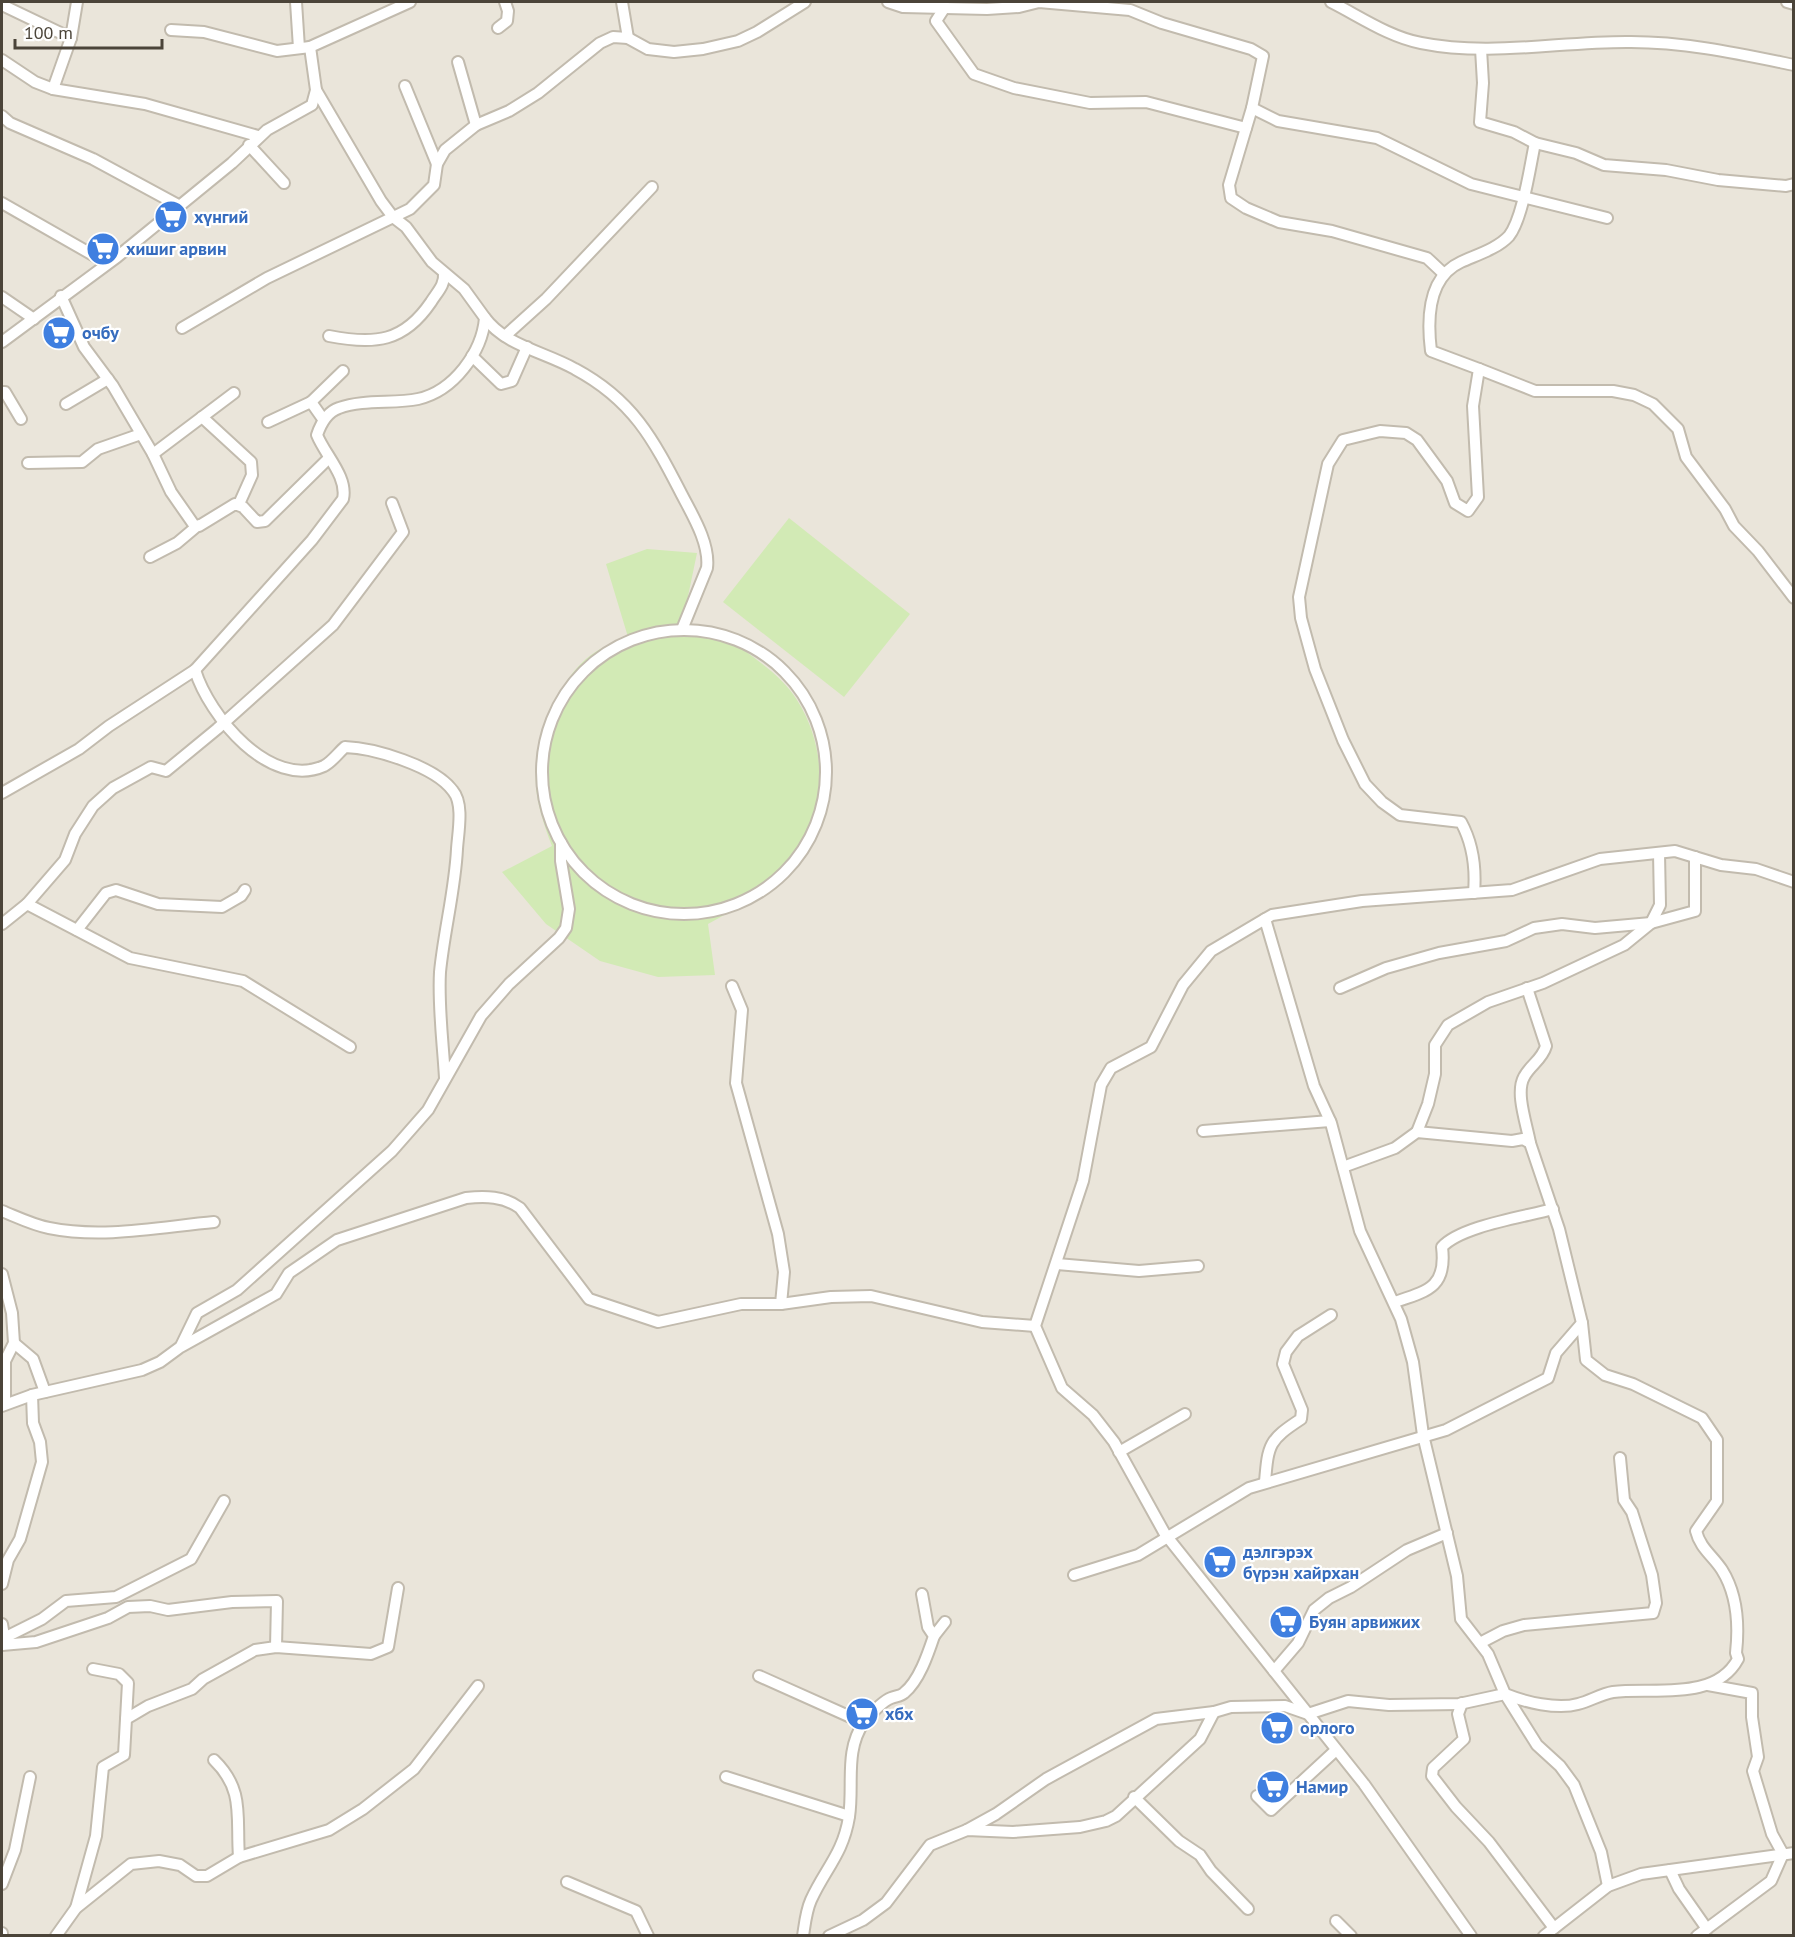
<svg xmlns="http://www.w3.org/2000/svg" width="1795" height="1937" viewBox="0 0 1795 1937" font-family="'PT Sans',sans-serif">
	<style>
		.residential { fill: #eae5da }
		.green { fill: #d2eab5 }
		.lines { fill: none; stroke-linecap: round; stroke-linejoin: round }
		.minor-casing { stroke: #c2bbae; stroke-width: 14 }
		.minor { stroke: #fff; stroke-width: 10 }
		.labels { text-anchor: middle; stroke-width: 4.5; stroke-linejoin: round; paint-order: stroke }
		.shop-label { font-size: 18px; font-weight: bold; fill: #366cbe; stroke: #fff; text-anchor: start }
	</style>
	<rect width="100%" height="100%" fill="#f6f3ec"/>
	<path class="residential" d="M2,2h1791v1933l-1791,1z"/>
	<g class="green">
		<path d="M789,518l121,96 -66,83 -121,-95z"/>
		<path d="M647,549l50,4 -16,77c12,1 25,1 36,4 12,3 25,15 35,22 17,13 34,26 45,44 30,47 32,114 -3,159 -23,30 -54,47 -86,65l7,51 -57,2 -58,-16 -54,-37 -44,-52 50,-26c-8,-21 -18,-49 -16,-72 3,-40 21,-94 55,-119 10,-8 25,-13 37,-18l-22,-73z"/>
	</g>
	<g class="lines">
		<g class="minor-casing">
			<g id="minor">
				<path d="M296,2l3,46"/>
				<path d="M622,2l6,36"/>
				<path d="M888,2l15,5 84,2 32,-2 20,-5 91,8 32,13 89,26 12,7 -11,52 26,13 99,17 94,46 136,34"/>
				<path d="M1331,2c28,14 58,35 90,41 69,14 141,-2 210,-1 55,0 109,12 163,23"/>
				<path d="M1787,2l7,2"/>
				<path d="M2,5l69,33"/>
				<path d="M945,7l-9,14 38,53 40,14 76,15 56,-1 100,26"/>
				<path d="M498,28l9,-7 1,-10 -3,-9"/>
				<path d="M171,30l33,2 73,19 33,-4"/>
				<path d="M1481,49l2,34 -3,39 34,10 21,11"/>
				<path d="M2,60l33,22 18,7 92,15 113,32"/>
				<path d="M458,62l18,63"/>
				<path d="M405,86l32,78"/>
				<path d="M53,89l18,-51 6,-36"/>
				<path d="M1252,108l-23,77 2,13 15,10 33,14 53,9 95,27 16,15"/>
				<path d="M2,116l8,7 83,36 85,46"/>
				<path d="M249,145l35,38"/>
				<path d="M2,203l105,60"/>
				<path d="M61,296l23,51 29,39 40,68 18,38 23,33 5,1 36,-22 8,3 14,15 8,-1 64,-63"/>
				<path d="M2,297l32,22"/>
				<path d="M485,318c21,28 60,34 90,51 58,31 78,70 107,126 11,21 28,49 25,73l-24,59"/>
				<path d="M182,328l85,-50 143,-69 24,-24 3,-21 8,-14 31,-25 33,-14 29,-18 62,-50 13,-6 15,1 20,11 26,3 29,-3 35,-8 19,-9 48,-30"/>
				<path d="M329,336c46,9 75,6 102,-34 7,-11 14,-17 13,-29"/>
				<path d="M505,336l41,-37 106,-112"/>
				<path d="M2,342l115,-85 115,-94 35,-33 45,-25 4,-15 -6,-43 100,-45"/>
				<path d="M472,356l29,28 11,-3 15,-34"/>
				<path d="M1479,369l56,22h78l21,4 19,9 25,25 8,28 39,52 9,17 24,25 36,47"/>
				<path d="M2,392h3l16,27"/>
				<path d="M311,402l32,-31"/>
				<path d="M66,404l42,-25"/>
				<path d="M202,417l49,45 1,13 -13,29"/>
				<path d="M268,422l43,-20 12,17"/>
				<path d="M153,454l81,-61"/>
				<path d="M28,463l54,-1 16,-13 43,-15"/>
				<path d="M150,557l27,-14 19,-16"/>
				<circle cx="684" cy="772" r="142"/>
				<path d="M195,670l117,-130 31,-41c5,-22 -18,-44 -26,-64 4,-12 10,-23 22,-27 25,-9 54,-4 79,-9 36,-8 64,-47 67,-81l-21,-29 -32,-27 -26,-35 -13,-10 -12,-16 -65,-111"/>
				<path d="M2,793l77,-44 30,-23 86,-56c14,46 75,120 129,96 8,-4 15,-14 21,-19 29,1 90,19 108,44 11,13 5,42 4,58 -2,41 -13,82 -17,123 -2,34 3,71 5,106"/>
				<path d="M1474,893c2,-24 -1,-49 -13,-71l-61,-7 -18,-13 -17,-18 -22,-44 -28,-71 -14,-51 -2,-21 29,-133 15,-24 37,-9 26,2 11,7 30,41 8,22 13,8 10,-14 -5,-91 6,-37 -48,-18c-4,-32 -3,-74 30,-89 15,-7 36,-13 48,-26 14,-18 21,-70 26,-93l41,10 28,12 62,5 52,10 68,6 8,-2"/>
				<path d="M27,904l38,-44 10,-26 18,-28 20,-18 38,-21 15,4 51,-42 116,-104 70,-93 -11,-29"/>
				<path d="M1265,919l49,167 17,37 29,108 41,88 12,43 10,73 34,141 4,43 27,35 17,40c20,8 52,16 73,10 12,-3 23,-10 35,-12 39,-5 102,10 125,-33l-2,-6c3,-27 1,-59 -14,-83 -9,-14 -22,-22 -26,-39l21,-30v-61l-15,-22 -69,-34 -28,-9 -19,-15 -4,-37"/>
				<path d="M2,924l25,-20 103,54 113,23 107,66"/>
				<path d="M77,930l29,-37 10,-3 42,14 64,3 19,-11 4,-6"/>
				<path d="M732,986l10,24 -6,73 42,151 6,38 -3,32"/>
				<path d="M1340,988l46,-20 53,-15 67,-12 28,-13 28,-4 33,4 56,-5 44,-12v-54"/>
				<path d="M1527,988l19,58c-4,14 -16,19 -22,31 -9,16 3,48 6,66"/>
				<path d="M1203,1131l127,-10"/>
				<path d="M1417,1132l11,-28 7,-30v-29l13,-20 40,-23 55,-19 81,-38 27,-22 9,-18 -1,-52"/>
				<path d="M2,1211c15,6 31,14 47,17 54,11 111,-1 165,-6"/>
				<path d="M1057,1264l82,7 59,-5"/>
				<path d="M2,1274l10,39 2,30 -9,18v43"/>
				<path d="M1395,1302c33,-11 52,-15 47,-55 19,-21 82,-30 111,-38"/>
				<path d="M14,1343l19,16 12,33"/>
				<path d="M181,1346l16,-33 40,-23 155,-139 36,-41 53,-94 28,-32 50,-46 7,-10 3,-19 -8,-48v-18"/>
				<path d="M2,1406l30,-11 110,-25 18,-8 19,-14 97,-54 13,-21 48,-33 129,-42c19,-2 38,-2 54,10l69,91 69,23 83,-18h40l50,-7 40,-1 111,26 53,4"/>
				<path d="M1119,1452l66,-38"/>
				<path d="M1265,1482c3,-38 4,-42 36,-63l1,-9 -19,-46 3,-12 12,-16 33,-21"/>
				<path d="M1074,1575l64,-20 111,-67 197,-58 102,-52 8,-25 26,-30 -23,-94 -29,-86 -7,-4 -11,2 -95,-9 -22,16 -52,19"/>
				<path d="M2,1584l6,-24 12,-21 22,-77 -2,-20 -7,-19 -1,-28"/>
				<path d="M2,1624l3,18"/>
				<path d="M934,1636l11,-14"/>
				<path d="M1480,1643l23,-12 21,-6 129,-12 3,-10 -4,-28 -20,-63 -8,-12 -4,-42"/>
				<path d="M2,1645l34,-3 72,-24 20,-11 22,-1 18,4 64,-8 45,-1 -1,46"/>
				<path d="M2,1645l8,-10 32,-16 24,-18 50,-4 75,-38 33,-58"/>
				<path d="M93,1669l26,5 9,9 -2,36"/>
				<path d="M1274,1671l24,-28 16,-33 15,-12 22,-11 56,-37 40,-17"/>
				<path d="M759,1676l105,47"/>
				<path d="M1462,1703l-4,11 6,25 -31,29 -1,8 24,31 33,35 65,86"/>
				<path d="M214,1760c31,30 22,57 25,97"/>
				<path d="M726,1777l123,39"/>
				<path d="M1257,1796l14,14 64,-59"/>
				<path d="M1134,1797l45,44 21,14 11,16 37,38"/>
				<path d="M967,1830l29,-16 50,-35 110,-60 58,-7 17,-5 54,-1 23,8 40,-13 41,4 70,-1 46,-10 32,51 23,21 14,19 27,67 7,34"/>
				<path d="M1670,1870l9,19 28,40"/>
				<path d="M567,1882l69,29 12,25"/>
				<path d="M2,1884l13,-34 15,-73"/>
				<path d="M76,1908l20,-72 7,-69 21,-12 2,-36 22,-13 44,-17 11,-10 52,-29 21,-3 95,7 17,-7 10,-59"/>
				<path d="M1336,1921l15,15"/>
				<path d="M2,1933v3"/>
				<path d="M56,1936l20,-28 55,-44 28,-3 21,4 16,11h11l32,-19 90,-27 34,-21 51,-40 64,-83"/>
				<path d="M803,1936c2,-13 3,-25 8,-36 14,-31 32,-46 38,-83 5,-32 -5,-66 15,-95 6,-7 19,-21 27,-24 5,-2 10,-2 13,-5 15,-12 24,-39 30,-57l-6,-9 -6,-33"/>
				<path d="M829,1936l34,-16 23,-17 44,-58 37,-15 46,2 67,-5 26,-6 10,-5 84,-77 14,-27"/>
				<path d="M1471,1936l-107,-152 -199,-250 -51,-92 -21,-27 -31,-27 -27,-62 48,-145 18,-96 10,-17 40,-21 32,-62 28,-34 54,-32 7,-4 90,-14 150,-11 88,-31 75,-8 46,14 35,4 38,13"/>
				<path d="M1544,1936l64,-50 33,-12 153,-21"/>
				<path d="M1697,1936l74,-55 12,-27 -11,-20 -19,-63 5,-14 -6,-40v-24l-44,-8"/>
			</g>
		</g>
		<use href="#minor" class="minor"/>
	</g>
	<defs>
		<g id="supermarket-disc" transform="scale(1.725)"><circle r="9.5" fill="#3f7fe0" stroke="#fff"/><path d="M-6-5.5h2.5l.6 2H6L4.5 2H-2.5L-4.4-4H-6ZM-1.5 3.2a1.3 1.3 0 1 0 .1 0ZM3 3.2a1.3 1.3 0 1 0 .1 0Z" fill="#fff"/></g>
	</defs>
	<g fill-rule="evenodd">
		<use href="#supermarket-disc" x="171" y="217"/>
		<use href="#supermarket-disc" x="103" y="249"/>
		<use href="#supermarket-disc" x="59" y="333"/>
		<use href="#supermarket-disc" x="1220" y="1562"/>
		<use href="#supermarket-disc" x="1286" y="1622"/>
		<use href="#supermarket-disc" x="862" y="1714"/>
		<use href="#supermarket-disc" x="1277" y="1728"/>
		<use href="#supermarket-disc" x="1273" y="1787"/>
	</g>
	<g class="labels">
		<g class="shop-label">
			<text x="194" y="223">хүнгий</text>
			<text x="126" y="255">хишиг арвин</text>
			<text x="82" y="339">очбу</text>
			<text x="1243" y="1558">дэлгэрэх<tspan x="1243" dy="21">бүрэн хайрхан</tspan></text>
			<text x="1309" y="1628">Буян арвижих</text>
			<text x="885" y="1720">хбх</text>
			<text x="1300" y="1734">орлого</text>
			<text x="1296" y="1793">Намир</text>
		</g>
	</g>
	<rect width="1795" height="1937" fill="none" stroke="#4b4439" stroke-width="6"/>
	<path d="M15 39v9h147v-9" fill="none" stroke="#4b4439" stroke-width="3"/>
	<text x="24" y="39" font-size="18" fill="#4b4439" stroke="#ffffff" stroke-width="4.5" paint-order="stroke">100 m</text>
</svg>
